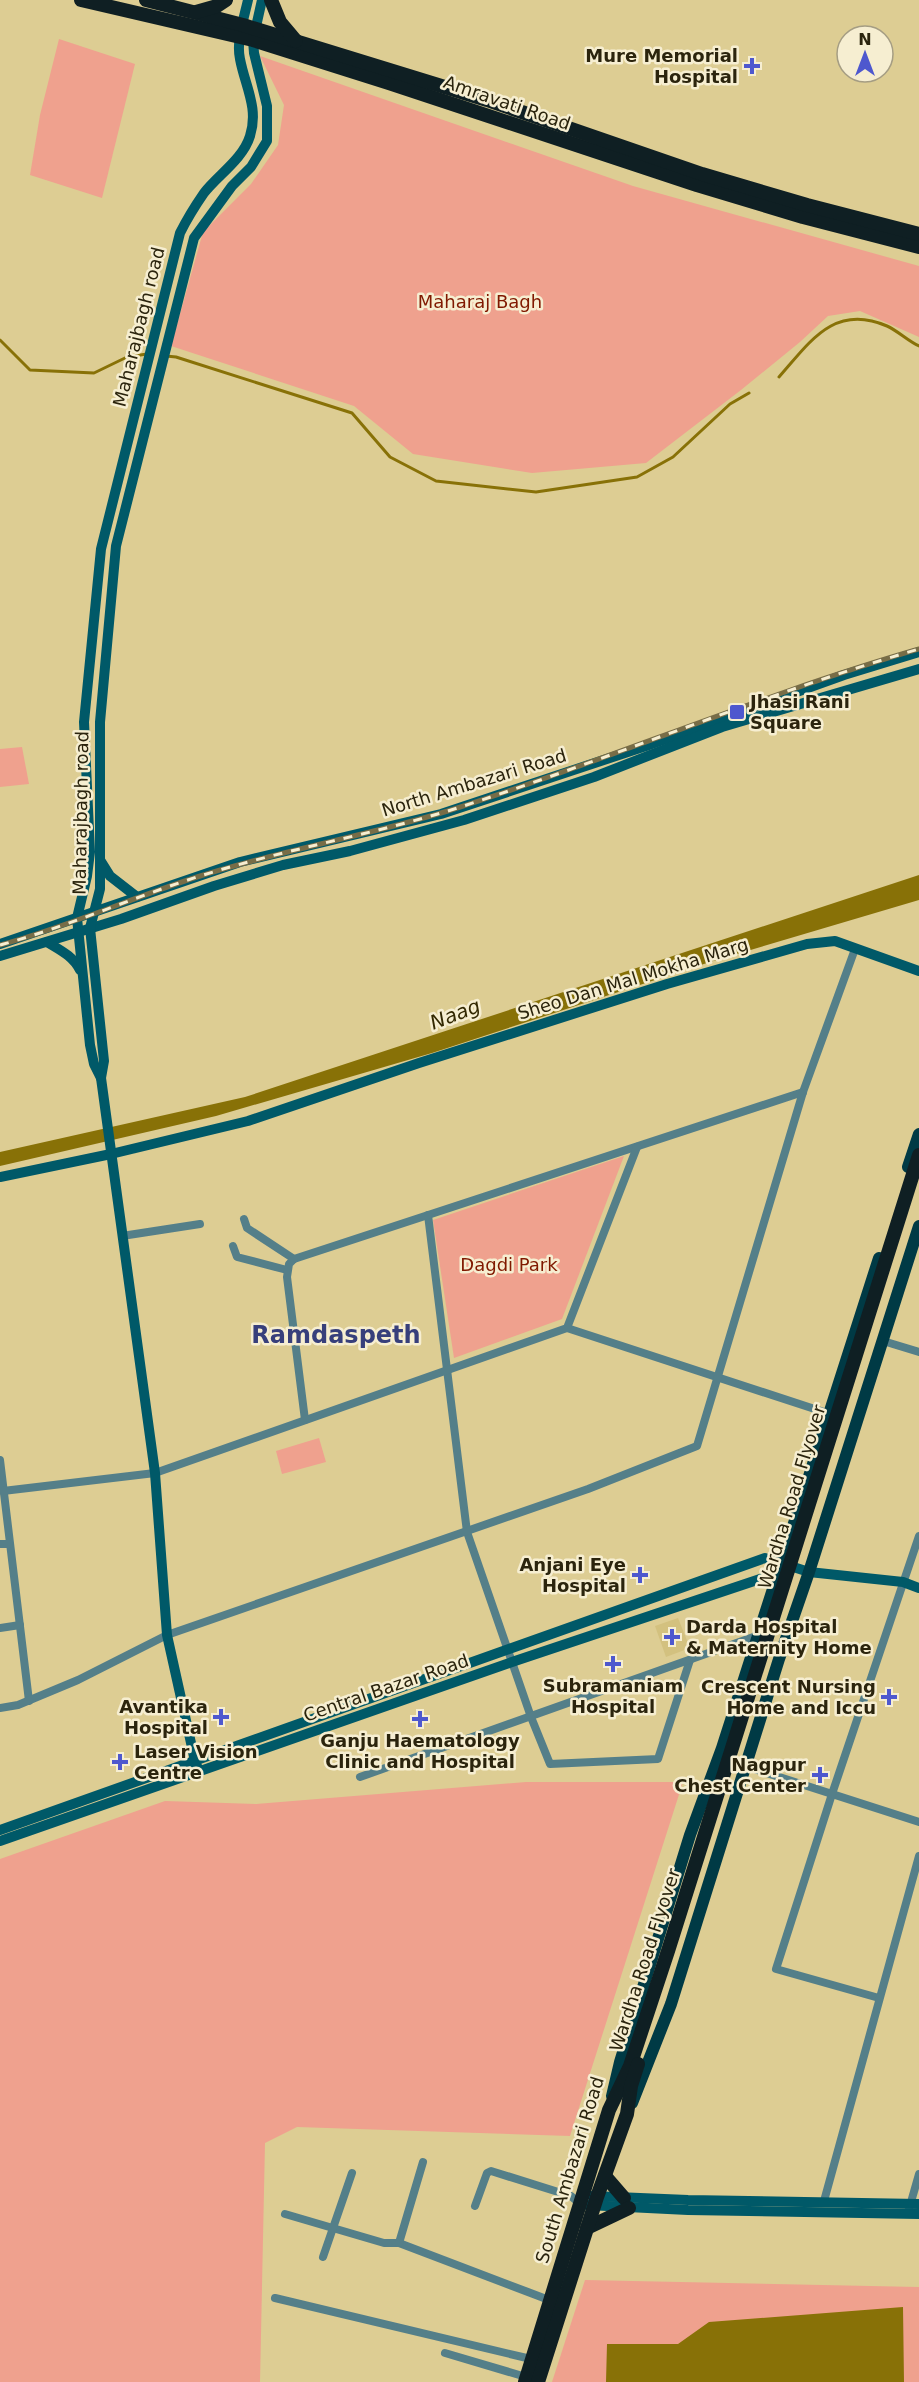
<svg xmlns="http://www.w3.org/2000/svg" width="919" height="2382" viewBox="0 0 919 2382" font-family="'DejaVu Sans',sans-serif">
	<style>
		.built { fill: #d3c17f }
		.green { fill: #efa18e }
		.water { fill: #887107 }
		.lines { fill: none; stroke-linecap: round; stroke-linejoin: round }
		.stream { stroke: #887107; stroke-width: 3 }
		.street { stroke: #547f89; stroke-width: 8 }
		.secondary { stroke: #005968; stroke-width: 10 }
		.primary { stroke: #003a45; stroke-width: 12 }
		.highway { stroke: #0f1f23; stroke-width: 14 }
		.rail-casing { stroke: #786d47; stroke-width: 5 }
		.rail { stroke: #f6eed1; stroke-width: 3; stroke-dasharray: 9; stroke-linecap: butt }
		.poi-dot { fill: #4e58ce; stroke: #f6eed1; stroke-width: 2 }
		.labels { text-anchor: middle; stroke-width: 5; stroke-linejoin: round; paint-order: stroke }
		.poi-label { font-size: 18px; font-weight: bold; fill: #2b240d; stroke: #f6eed1; text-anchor: end }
		.street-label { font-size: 18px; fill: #2b240d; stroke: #f6eed1 }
		.park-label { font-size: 18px; fill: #801900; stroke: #f6eed1 }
		.water-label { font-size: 20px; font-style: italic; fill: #332902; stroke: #f6eed1 }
		.district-label { font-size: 24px; font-weight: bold; fill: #373f7b; stroke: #f6eed1 }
	</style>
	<rect width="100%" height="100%" fill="#ddcd93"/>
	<path class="built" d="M678,1618l12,30 -24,9 -11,-31z"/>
	<g class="green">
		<path d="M59,39l76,25 -33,134 -72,-23 10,-60z"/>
		<path d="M260,56l373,130 286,80v71l-59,-26 -32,5 -28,26 -59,48 -95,73 -114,10 -119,-19 -59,-48 -183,-60 32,-114 48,-48 27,-39 6,-40z"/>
		<path d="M22,747l7,37 -29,3v-38z"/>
		<path d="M624,1156l-62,163 -108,39 -21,-138z"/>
		<path d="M319,1438l7,24 -44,12 -6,-23z"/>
		<path d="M526,1782h157l-113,354 -273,-9 -32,16 -5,239h-260v-523l165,-58 91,3z"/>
		<path d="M585,2280l334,7v95h-367z"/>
	</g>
	<g class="water">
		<path d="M919,875v25l-209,62 -278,91 -216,63 -216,50v-14l245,-55z"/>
		<path d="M903,2307l1,75h-298l1,-38h71l31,-22z"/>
	</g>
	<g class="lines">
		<g class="stream">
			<path d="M0,340l30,30 64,3 33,-16 20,-3"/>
			<path d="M166,356l10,1 176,56 38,44 46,24 100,11 101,-15 36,-20 57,-53 19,-11"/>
			<path d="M779,377c31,-35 55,-74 108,-51 11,5 21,15 32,20"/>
		</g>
		<g class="street">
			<path d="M428,1215l39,317 64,185 19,47 108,-5 32,-99"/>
			<path d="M244,1219l3,9 47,31"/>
			<path d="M122,1236l78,-12"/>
			<path d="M233,1246l4,11 50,13"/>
			<path d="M567,1328l263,86"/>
			<path d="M883,1341l36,11"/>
			<path d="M305,1420l-18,-143 2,-13 5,-5 509,-167"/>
			<path d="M0,1460l29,241"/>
			<path d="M3,1491l152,-18 412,-145 70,-181"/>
			<path d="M0,1544h9"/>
			<path d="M0,1628l20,-3"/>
			<path d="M0,1708l18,-3 60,-25 89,-45 421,-146 109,-43 106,-354 52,-143"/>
			<path d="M745,1766l174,56"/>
			<path d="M360,1777l399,-142"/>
			<path d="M879,1998l-103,-29 56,-175 87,-258"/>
			<path d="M824,2201l95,-345"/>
			<path d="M475,2206l12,-33 4,-2 80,25 9,8"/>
			<path d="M909,2209l10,-35"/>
			<path d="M285,2214l99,29h15l150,57"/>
			<path d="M399,2243l24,-81"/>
			<path d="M323,2257l29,-84"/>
			<path d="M275,2298l256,61"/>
			<path d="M445,2353l81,24"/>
		</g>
		<g class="secondary">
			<path d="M100,860l10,16 27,21"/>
			<path d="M47,942c13,8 26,14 33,28"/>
			<path d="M0,944l240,-82 201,-48 205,-68 198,-71 75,-23"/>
			<path d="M0,956l121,-37 93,-33 69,-21 67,-14 114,-31 130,-43 128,-50 197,-58"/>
			<path d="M101,1078l-7,-14 -4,-19 -13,-127 10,-42 3,-24 -6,-130 17,-173 79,-316c7,-14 15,-27 24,-40 14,-18 39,-34 46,-57 9,-28 -5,-50 -10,-77 -4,-18 4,-41 8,-59"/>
			<path d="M0,1177l111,-23 137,-33 171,-58 248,-79 140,-40 28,-3 84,30"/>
			<path d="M199,1771l-4,-10 -28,-126 -12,-162 -54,-395 3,-17 -14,-133 10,-39v-167l16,-176 78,-308 38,-52 19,-19 16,-26v-35l-13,-53 -1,-13 9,-40"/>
			<path d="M0,1830l765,-272 44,14 94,10 16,6"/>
			<path d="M0,1841l512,-179 251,-84 19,-14"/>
			<path d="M592,2196l96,4 231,4"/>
			<path d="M587,2205l101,5 231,4"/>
		</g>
		<g class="primary">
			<path d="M908,1167l11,-33"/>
			<path d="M612,2096l8,-34 70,-227 32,-87 157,-490"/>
			<path d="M632,2103l39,-99 108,-345 30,-87 110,-346"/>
		</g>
		<g class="highway">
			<path d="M81,0l172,40 136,43 308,102 106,32 116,30"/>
			<path d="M146,0l97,25 244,75 215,74 105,31 112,29"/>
			<path d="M271,0l9,22 16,19"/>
			<path d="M196,12l21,-6 9,-6"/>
			<path d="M605,2176l19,22"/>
			<path d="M587,2228l42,-20"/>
			<path d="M525,2382l84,-272 21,-44 38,-115 251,-796"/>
			<path d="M538,2382l59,-185 30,-83 4,-28 7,-22"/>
		</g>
		<g class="rail-casing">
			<path id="rail" d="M0,945c67,-18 131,-47 197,-68 84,-27 170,-41 254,-67 157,-50 309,-115 468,-161"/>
		</g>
		<use href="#rail" class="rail"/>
	</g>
	<g class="poi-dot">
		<path d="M749 57h6v6h6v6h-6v6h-6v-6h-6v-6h6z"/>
		<rect x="729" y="704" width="16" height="16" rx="3"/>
		<path d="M637 1566h6v6h6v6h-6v6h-6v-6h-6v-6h6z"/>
		<path d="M669 1628h6v6h6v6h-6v6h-6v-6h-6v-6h6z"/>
		<path d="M610 1655h6v6h6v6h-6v6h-6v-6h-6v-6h6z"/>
		<path d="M886 1688h6v6h6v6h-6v6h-6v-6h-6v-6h6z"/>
		<path d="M218 1708h6v6h6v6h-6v6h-6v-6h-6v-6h6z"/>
		<path d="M417 1710h6v6h6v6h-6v6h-6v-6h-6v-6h6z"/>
		<path d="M117 1753h6v6h6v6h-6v6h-6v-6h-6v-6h6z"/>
		<path d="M817 1766h6v6h6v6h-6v6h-6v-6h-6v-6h6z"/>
	</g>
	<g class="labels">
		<g class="poi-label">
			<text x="738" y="62">Mure Memorial<tspan x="738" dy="21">Hospital</tspan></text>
			<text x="750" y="708" text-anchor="start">Jhasi Rani<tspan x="750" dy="21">Square</tspan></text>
			<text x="626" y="1571">Anjani Eye<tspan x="626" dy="21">Hospital</tspan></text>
			<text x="686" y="1633" text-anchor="start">Darda Hospital<tspan x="686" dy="21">&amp; Maternity Home</tspan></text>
			<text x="613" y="1692" text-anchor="middle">Subramaniam<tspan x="613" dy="21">Hospital</tspan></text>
			<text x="876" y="1693">Crescent Nursing<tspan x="876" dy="21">Home and Iccu</tspan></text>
			<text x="208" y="1713">Avantika<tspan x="208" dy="21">Hospital</tspan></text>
			<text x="420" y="1747" text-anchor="middle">Ganju Haematology<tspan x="420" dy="21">Clinic and Hospital</tspan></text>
			<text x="134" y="1758" text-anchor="start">Laser Vision<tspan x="134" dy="21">Centre</tspan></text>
			<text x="806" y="1771">Nagpur<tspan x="806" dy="21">Chest Center</tspan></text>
		</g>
		<g class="street-label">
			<text transform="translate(507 103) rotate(19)" y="6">Amravati Road</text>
			<text transform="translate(139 327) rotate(-76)" y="6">Maharajbagh road</text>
			<text transform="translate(474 783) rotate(-17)" y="6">North Ambazari Road</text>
			<text transform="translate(81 813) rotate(-89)" y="6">Maharajbagh road</text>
			<text transform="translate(633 979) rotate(-17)" y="6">Sheo Dan Mal Mokha Marg</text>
			<text transform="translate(792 1497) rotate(-73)" y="6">Wardha Road Flyover</text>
			<text transform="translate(386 1688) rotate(-19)" y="6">Central Bazar Road</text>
			<text transform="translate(645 1960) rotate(-72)" y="6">Wardha Road Flyover</text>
			<text transform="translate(570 2170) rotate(-73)" y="6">South Ambazari Road</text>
		</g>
		<g class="park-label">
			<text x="480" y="308">Maharaj Bagh</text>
			<text x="509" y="1271">Dagdi Park</text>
		</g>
		<g class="water-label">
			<text transform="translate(455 1014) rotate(-21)" y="7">Naag</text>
		</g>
		<g class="district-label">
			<text x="336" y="1343">Ramdaspeth</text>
		</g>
	</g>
	<g transform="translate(865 54)"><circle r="28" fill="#f6eed1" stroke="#a59d83" stroke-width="1.5"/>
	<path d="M0-4.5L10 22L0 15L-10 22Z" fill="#4e58ce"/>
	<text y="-9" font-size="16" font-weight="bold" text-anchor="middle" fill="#2b240d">N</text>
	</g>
</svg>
